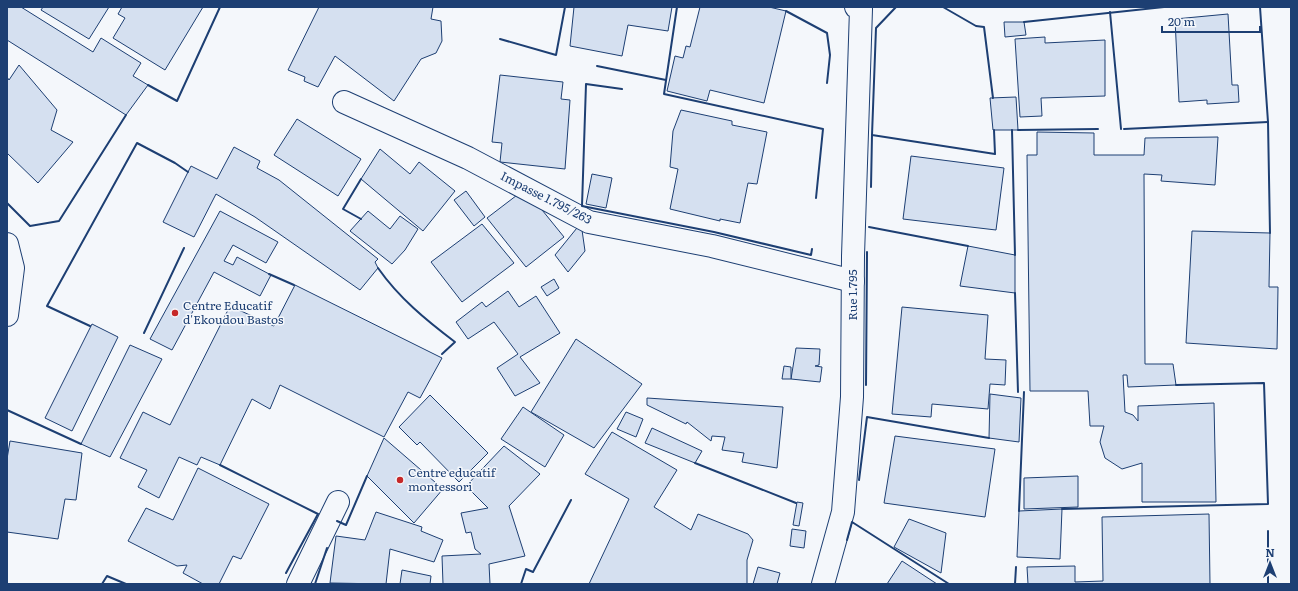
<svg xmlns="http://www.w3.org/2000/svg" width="1298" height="591" viewBox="0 0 1298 591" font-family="Literata,serif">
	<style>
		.building { fill: #d5e0f0; stroke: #1d3f73 }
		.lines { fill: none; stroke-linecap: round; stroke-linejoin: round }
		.minor-casing { stroke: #1d3f73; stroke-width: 24 }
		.minor { stroke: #f4f7fb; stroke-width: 22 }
		.wall { stroke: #1d3f73; stroke-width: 2 }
		.poi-dot { fill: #c62828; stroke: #f4f7fb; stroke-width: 1.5 }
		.labels { text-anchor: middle; stroke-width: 3; stroke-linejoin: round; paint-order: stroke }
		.street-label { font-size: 12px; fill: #1d3f73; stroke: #f4f7fb }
		.poi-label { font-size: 12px; fill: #1d3f73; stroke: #f4f7fb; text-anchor: start }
	</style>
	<rect width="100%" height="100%" fill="#f4f7fb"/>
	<g class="building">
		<path d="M7,7h14l72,45 8,-14 40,25 -8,13 15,9 -22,30 -119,-75z"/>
		<path d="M43,7h66l-20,32 -48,-29z"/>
		<path d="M122,7h81l-38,63 -52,-32 12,-20 -7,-4z"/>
		<path d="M319,7h114l-2,12 10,2 1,20 -6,12 -15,6 -27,42 -59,-45 -17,31 -14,-6 1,-4 -17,-7z"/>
		<path d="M574,7h98l-4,24 -40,-6 -6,31 -52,-10z"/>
		<path d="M700,7h69l17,4 -22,92 -54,-13 -3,11 -40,-10 8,-35 8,2 3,-12 4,1z"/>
		<path d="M1228,14l4,71h6l1,17 -32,2v-4l-28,2 -4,-83z"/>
		<path d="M1004,22h20l2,13 -21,2z"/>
		<path d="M1045,37v6l60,-3v56l-64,2 1,18 -22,1 -5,-78z"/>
		<path d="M19,65l38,45 -6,20 22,12 -35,41 -31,-30v-76l2,3z"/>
		<path d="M500,75l63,7 -2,17 9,1 -5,69 -65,-7 2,-19 -10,-1z"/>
		<path d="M1016,97l2,33h-25l-3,-32z"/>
		<path d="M681,110l51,11v4l35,7 -10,52 -9,-1 -8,40 -20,-4v2l-50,-12 8,-40 -8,-2 3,-36z"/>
		<path d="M297,119l64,40 -23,37 -64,-41z"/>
		<path d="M1037,132l57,1v22h50l1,-17 73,-1 -3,48 -54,-4 1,-6 -18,-1 1,190h28l3,21 -48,2 -1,-12h-4l2,37 8,3 5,6v-15l76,-3 2,99h-74v-39l-20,6 -17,-11 -5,-16 4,-16h-14l-2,-35h-58l-3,-236h10z"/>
		<path d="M234,147l26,14 -3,7 22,12 99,79 -3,3 3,6 -18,22 -105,-73 -39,-23 -22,43 -31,-15 28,-56 26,13z"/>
		<path d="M380,149l30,25 9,-12 36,29 -32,40 -62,-52z"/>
		<path d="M911,156l93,12 -8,62 -93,-11z"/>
		<path d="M592,174l20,4 -6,30 -20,-4z"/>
		<path d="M525,189l39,48 -38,30 -39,-49z"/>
		<path d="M466,191l19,26 -11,9 -20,-26z"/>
		<path d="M220,211l58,31 -12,21 -33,-18 -9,16 9,4 4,-8 34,18 -11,21 -46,-24 -42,78 -22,-11z"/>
		<path d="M368,211l22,18 10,-13 18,13 -13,21 -13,14 -42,-33z"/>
		<path d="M581,223l4,28 -17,21 -13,-17z"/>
		<path d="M482,224l32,39 -52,39 -31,-40z"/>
		<path d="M1192,231l78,2 -1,54h9l-1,62 -91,-6z"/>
		<path d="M968,246l47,9v38l-55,-7z"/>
		<path d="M554,279l5,9 -12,8 -6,-9z"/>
		<path d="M295,285l147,73 -22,40 -12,-6 -24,45 -104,-52 -10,24 -18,-10 -32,66 -19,-8 -4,8 -18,-8 -20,41 -21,-11 9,-17 -27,-12 23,-46 27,13 60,-119 44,20z"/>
		<path d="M508,291l11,16 17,-11 24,37 -40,24 20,26 -25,13 -18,-28 21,-14 -24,-32 -26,17 -12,-17 26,-20 4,5z"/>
		<path d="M902,307l86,8 -3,44 21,1 -1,25 -15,-1 -2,25 -56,-5 -1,13 -39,-3z"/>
		<path d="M92,324l26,13 -46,94 -27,-13z"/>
		<path d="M576,339l66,45 -48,64 -63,-36z"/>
		<path d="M130,345l32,14 -52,98 -29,-13z"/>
		<path d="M796,348l24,1 -1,16 -4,1 7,1 -2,15 -29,-3z"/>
		<path d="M784,366l7,1v12h-9z"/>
		<path d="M990,394l31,4 -2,44 -30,-4z"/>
		<path d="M430,395l58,58 -29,29 -39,-40 -3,3 -18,-18z"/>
		<path d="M647,398l136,9 -6,61 -35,-6 2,-9 -22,-3 3,-13 -13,-1 -1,5 -24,-19 -1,2 -39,-19z"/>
		<path d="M523,407l41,28 -19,32 -44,-28z"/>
		<path d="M626,412l17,7 -7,18 -19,-8z"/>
		<path d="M652,428l50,23 -7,12 -50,-20z"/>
		<path d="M612,432l65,38 -23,37 37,23 7,-16 50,20 5,6 -6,20v24h-158l40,-85 -44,-25z"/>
		<path d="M895,436l100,13 -10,68 -101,-14z"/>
		<path d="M384,438l59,51 -29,34 -47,-47z"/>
		<path d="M10,441l72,12 -6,47 -11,-1 -7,40 -51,-7v-73z"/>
		<path d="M504,446l36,28 -31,32 16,50 -36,8 1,20h-47l-1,-28 39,-2 -6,-5 -4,-17 -5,1 -5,-20 27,-5 -22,-22z"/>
		<path d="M198,468l71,36 -28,55 -8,-3 -14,28h-16l-20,-11 4,-8 -10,1 -49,-25 18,-33 27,12z"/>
		<path d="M1078,476v31l-54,2v-31z"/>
		<path d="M797,502l6,1 -4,23 -6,-1z"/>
		<path d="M1062,509l-2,50 -43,-2 2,-46z"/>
		<path d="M376,512l46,15 -1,4 22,9 -9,22 -44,-13 -4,35 -56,-1 6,-47 29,4z"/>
		<path d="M1209,514l1,70h-182l-1,-17 48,-1v16l28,-1 -1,-64z"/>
		<path d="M909,519l37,14 -5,40 -47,-26z"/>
		<path d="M792,529l14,2 -2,17 -14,-2z"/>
		<path d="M902,561l35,23h-50z"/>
		<path d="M758,567l22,6 -3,11h-24z"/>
		<path d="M402,570l29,6 -1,8h-30z"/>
	</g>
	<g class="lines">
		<g class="minor-casing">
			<g id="minor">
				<path d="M344,102l124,56 121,64 123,24 141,35"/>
				<path d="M7,244l6,24 -6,47"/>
				<path d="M298,584l40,-82"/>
				<path d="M823,584l20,-72 9,-115 1,-141 8,-247 -5,-2"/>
			</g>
		</g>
		<use href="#minor" class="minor"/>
		<g class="wall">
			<path d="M677,7l-13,87 159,35 -7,69"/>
			<path d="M896,7l-20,21 -4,107 123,19 -1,-24"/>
			<path d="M943,7l33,19 8,1 9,71"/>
			<path d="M1260,7l8,115 2,111"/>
			<path d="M786,11l41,22 3,22 -3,28"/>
			<path d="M1110,12l11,117"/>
			<path d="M1024,22l140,-15"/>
			<path d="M500,39l56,16 9,-48"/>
			<path d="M597,66l69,14"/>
			<path d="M148,85l29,16 43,-94"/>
			<path d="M622,89l-36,-5 -4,122 132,26 97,23 1,-6"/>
			<path d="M1124,129l144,-7"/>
			<path d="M1012,130l3,125"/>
			<path d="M1018,130l80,-1"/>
			<path d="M871,187l1,-52"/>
			<path d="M7,203l23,23 29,-5 67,-106"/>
			<path d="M361,219l-18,-10 18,-30"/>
			<path d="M869,227l99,19"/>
			<path d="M378,268c21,30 48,52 77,74l-13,12"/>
			<path d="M269,274l25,11"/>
			<path d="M1015,293l3,99"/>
			<path d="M90,326l-43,-20 90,-163 38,20 13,9"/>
			<path d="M144,333l40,-85"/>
			<path d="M866,385l1,-133"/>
			<path d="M7,410l74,34"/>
			<path d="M695,463l101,40"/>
			<path d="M220,465l98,49 -32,59"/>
			<path d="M859,480l8,-63 122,21"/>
			<path d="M1062,509l206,-5 -4,-121 -88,2"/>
			<path d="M1019,511l5,-119"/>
			<path d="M337,521l9,4 21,-49"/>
			<path d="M1268,531v53"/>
			<path d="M847,540l5,-18 97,62"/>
			<path d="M102,584l5,-8 19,8"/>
			<path d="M315,584l12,-36"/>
			<path d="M521,584l5,-15 7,3 38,-72"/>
			<path d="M1015,584l1,-17"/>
		</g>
	</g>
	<g class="poi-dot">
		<circle cx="175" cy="313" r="4"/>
		<circle cx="400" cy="480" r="4"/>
	</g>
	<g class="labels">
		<g class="street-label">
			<text transform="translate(546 198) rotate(27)" y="4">Impasse 1.795/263</text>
			<text transform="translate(853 295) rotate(-90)" y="4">Rue 1.795</text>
		</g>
		<g class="poi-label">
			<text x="183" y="310">Centre Educatif<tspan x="183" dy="14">d'Ekoudou Bastos</tspan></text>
			<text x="408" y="477">Centre educatif<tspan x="408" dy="14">montessori</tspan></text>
		</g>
	</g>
	<rect width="1298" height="591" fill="none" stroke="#1d3f73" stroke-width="16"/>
	<g transform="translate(1270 563)" stroke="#f4f7fb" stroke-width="3" paint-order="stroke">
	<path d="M0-3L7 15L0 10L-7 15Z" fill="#1d3f73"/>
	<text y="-6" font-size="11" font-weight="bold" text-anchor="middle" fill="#1d3f73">N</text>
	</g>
	<path d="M1162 26v6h98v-6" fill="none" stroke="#1d3f73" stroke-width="2"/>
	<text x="1168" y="26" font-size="12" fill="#1d3f73" stroke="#f4f7fb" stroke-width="3" paint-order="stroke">20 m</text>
</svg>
